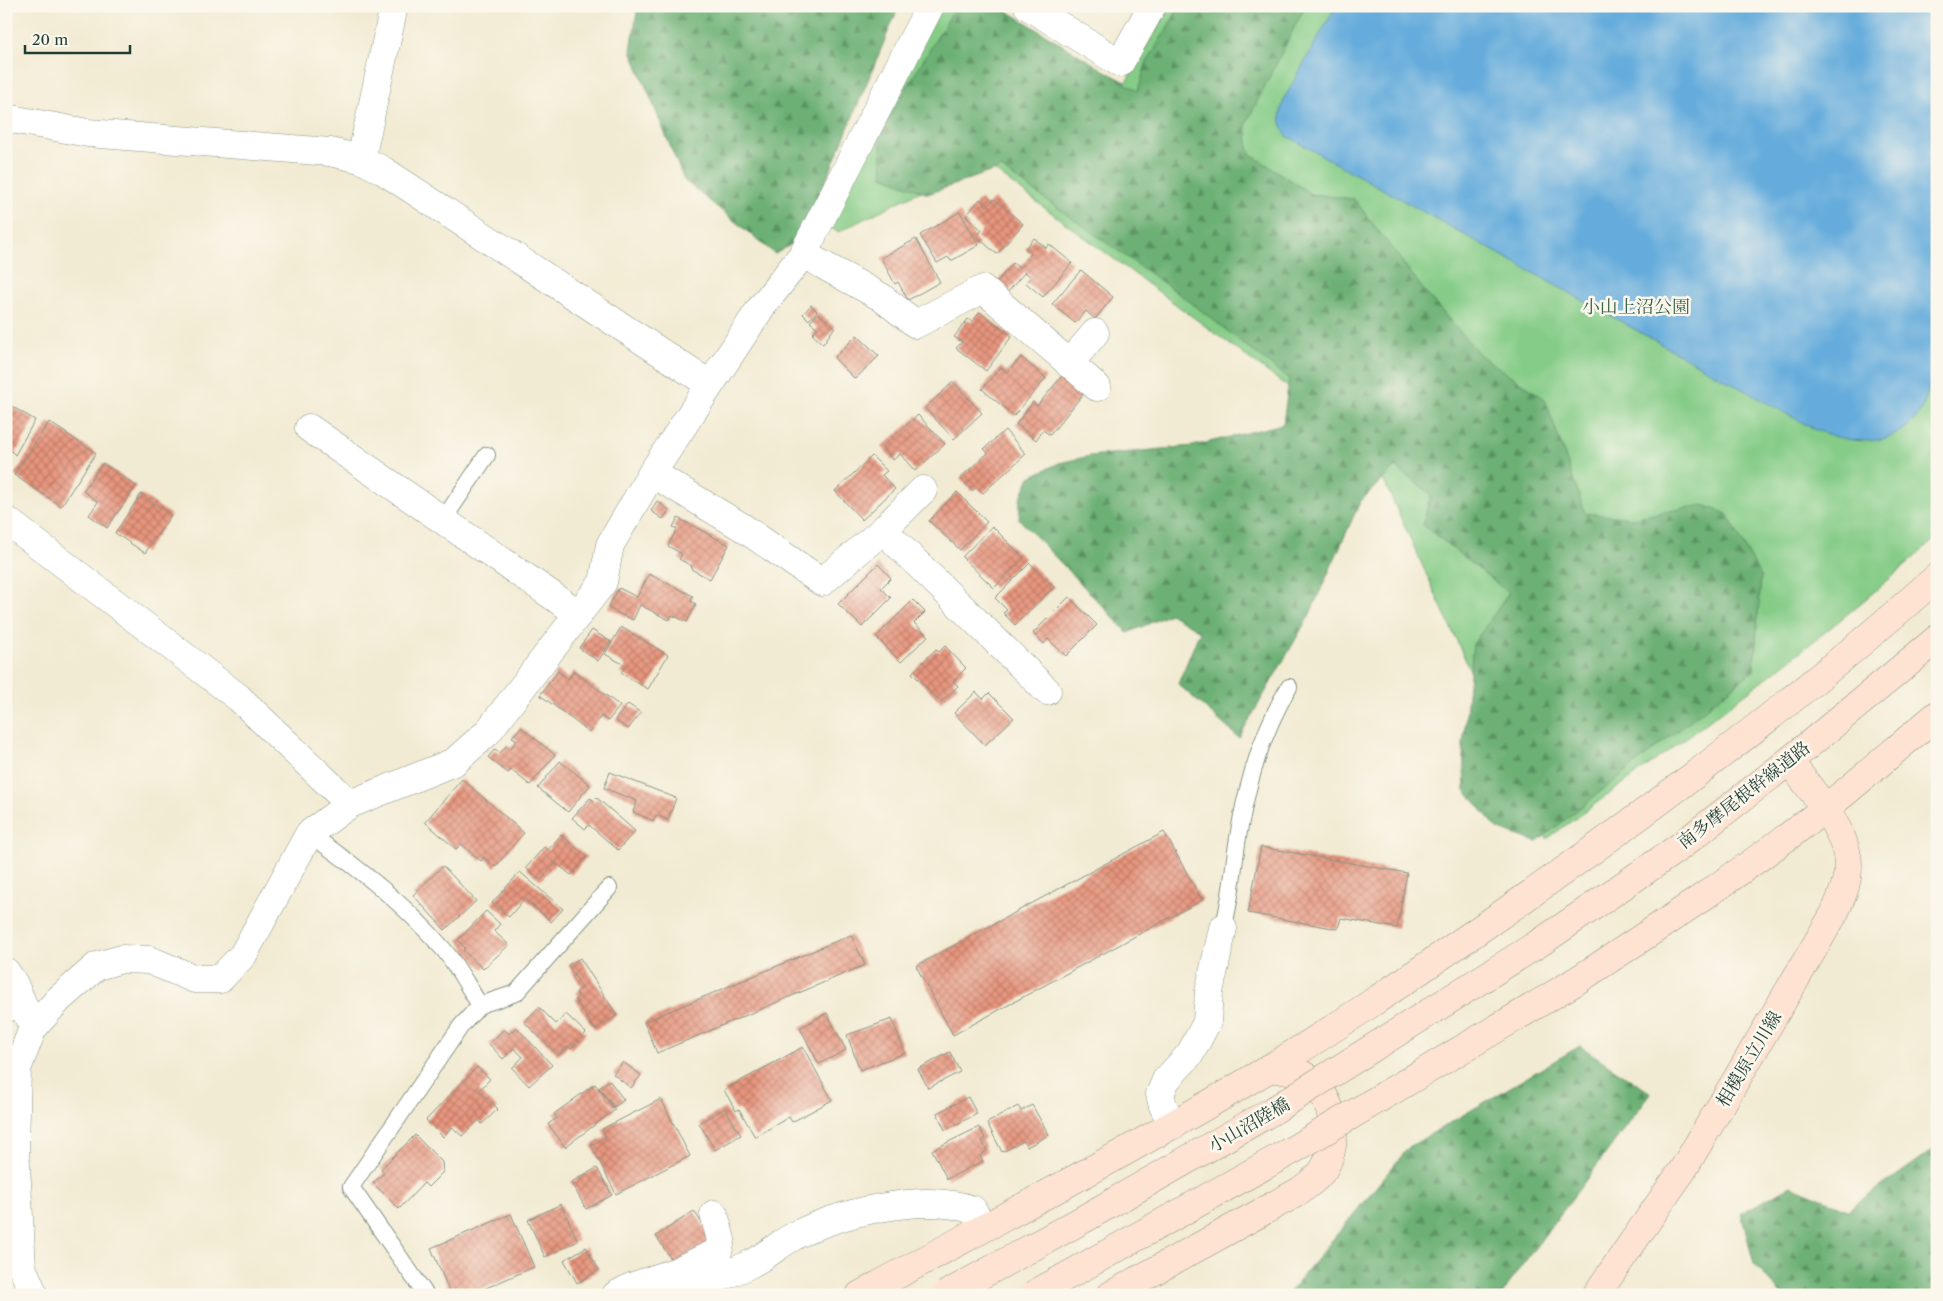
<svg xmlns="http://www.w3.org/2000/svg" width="1943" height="1301" viewBox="0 0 1943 1301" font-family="'Libre Caslon Text','Noto Serif JP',serif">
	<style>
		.green { fill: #85cc87; stroke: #52845e }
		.forest { fill: url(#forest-firs); stroke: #467654 }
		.water { fill: #65acdc; stroke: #427488 }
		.building { fill: url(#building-cross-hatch) }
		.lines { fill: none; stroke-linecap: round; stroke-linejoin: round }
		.lane-casing { stroke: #889484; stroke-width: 18 }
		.street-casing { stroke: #889484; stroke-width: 29 }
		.secondary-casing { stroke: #889484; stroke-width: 29 }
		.lane { stroke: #fff; stroke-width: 16 }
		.street { stroke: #fff; stroke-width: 28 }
		.secondary { stroke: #fee3d2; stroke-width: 28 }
		.secondary-bridge-casing { stroke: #889484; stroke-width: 29; stroke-linecap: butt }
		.secondary-bridge { stroke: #fee3d2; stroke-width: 28 }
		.labels { text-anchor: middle; stroke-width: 5; stroke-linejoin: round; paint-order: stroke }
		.park-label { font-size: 18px; fill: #386149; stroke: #fbf7ec }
		.street-label { font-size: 18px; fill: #1f3d34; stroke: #fbf7ec }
	</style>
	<defs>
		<pattern id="forest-firs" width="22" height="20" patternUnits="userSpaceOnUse" patternTransform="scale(1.25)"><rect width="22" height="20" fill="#6cb074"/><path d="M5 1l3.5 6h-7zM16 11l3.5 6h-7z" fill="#589060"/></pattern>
		<pattern id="building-cross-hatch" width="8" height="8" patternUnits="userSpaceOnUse" patternTransform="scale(1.25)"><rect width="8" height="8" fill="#e8957e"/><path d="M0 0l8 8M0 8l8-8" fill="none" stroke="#bb7b68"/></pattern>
	</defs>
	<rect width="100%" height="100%" fill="#fbf7ec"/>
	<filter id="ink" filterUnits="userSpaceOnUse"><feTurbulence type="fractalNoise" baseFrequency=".02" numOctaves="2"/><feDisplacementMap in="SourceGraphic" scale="10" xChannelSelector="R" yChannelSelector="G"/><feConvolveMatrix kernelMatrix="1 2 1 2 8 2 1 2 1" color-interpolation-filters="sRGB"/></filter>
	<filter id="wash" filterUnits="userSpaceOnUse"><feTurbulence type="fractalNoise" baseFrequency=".0096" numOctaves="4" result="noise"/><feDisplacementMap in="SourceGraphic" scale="20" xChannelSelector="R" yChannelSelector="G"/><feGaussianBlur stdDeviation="1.12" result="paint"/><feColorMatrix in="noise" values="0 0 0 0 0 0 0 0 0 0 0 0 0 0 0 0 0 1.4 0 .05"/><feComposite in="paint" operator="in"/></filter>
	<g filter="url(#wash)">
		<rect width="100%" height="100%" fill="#f2ebd3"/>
		<path class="green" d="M939,6h38l149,76 44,-76h767v531c-122,111 -257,205 -390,302l-179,-393 -387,-285 -143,71 -20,-11z"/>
		<g class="forest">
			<path d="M638,6h261l-97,232 -27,16 -91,-74 -53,-130z"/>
			<path d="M956,6h43l139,85 8,-27 34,-58h125l-59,118 3,29 62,41 43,5 72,94 54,62 65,44 40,114 46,5 72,-13 24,9 34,63 -7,93 -217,172 -39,-13 -33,-39 -2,-46 10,-100 36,-51 -86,-68 8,-31 -36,-27 -35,35 -51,114 -70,122 -61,-54 22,-53 -30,-17 -42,19 -109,-114 1,-20 10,-22 29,-14 31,-7 103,-10 90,-22 6,-45 -104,-81 -184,-130 -73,26 -45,-18 -3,-44z"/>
			<path d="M1580,1046l71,47 -134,179 -15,23h-215l122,-148z"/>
			<path d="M1937,1147v148h-155l-28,-31 -13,-51 50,-27 57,24z"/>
		</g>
		<path class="water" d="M1336,6h601v351c-5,17 -8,38 -16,53 -23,40 -70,35 -107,19l-527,-293c-9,-14 -8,-23 -2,-39z"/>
		<g id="blocks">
			<g class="building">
				<path d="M980,199l7,7 7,-7 29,25 -26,30 -20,-17 5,-7 -16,-14z"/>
				<path d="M960,212l19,33 -28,16 -3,-4 -11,6 -17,-28z"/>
				<path d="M1034,238l12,10 3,-4 23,19 -29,34 -17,-14 5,-6 -6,-5 -18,21 -11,-10 17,-20 6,5 12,-14 -6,-5z"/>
				<path d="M916,239l24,43 -32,18 -10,-18 -3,2 -14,-26z"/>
				<path d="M1081,270l32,27 -18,22 -9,-8 -11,12 -23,-19z"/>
				<path d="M811,305l6,6 -8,9 -6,-6z"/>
				<path d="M980,312l32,24 -26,35 -30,-23 6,-6 -8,-5 14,-18 4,3z"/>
				<path d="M818,313l17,14 -12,17 -11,-10 6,-6 -8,-6z"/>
				<path d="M857,335l22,21 -24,23 -21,-21z"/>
				<path d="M1021,357l25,21 -32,38 -32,-27 19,-22 6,5z"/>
				<path d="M1062,376l22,17 -34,42 -7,-5 -7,10 -20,-16 17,-22 4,4z"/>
				<path d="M953,382l29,31 -28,26 -29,-31z"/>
				<path d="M6,403l29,17 -20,35 -9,-9z"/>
				<path d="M918,415l27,29 -30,27 -15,-17 -7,6 -11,-13z"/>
				<path d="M49,422l47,31 -35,53 -47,-31z"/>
				<path d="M1005,430l21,24 -43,39 -6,-6 -5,4 -12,-13 28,-25 -4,-4z"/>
				<path d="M872,456l15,15 -5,4 13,14 -33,31 -27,-29z"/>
				<path d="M103,463l33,23 -29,42 -18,-13 9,-13 -15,-11z"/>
				<path d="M957,492l30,30 -27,28 -31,-29z"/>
				<path d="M141,494l30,21 -26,38 -30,-20z"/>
				<path d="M657,501l12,9 -6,9 -12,-8z"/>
				<path d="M678,518l51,27 -19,34 -19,-10 1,-3 -13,-7 3,-5 -14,-8 9,-17 -4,-2z"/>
				<path d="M992,526l32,32 -30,30 -32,-31z"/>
				<path d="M1030,563l24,24 -39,38 -12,-12 4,-3 -12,-12z"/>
				<path d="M878,564l13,14 -10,10 10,10 -29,29 -24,-23z"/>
				<path d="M649,574l44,22 -2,5 5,3 -9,18 -15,-7 -3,5 -29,-15 -7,15 -25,-12 11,-20 18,9z"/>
				<path d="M1069,597l28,28 -31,31 -18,-17 -4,5 -11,-11z"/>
				<path d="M913,600l12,12 -11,11 14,13 -27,26 -25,-25z"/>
				<path d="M621,627l47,28 -20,34 -27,-16 5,-7 -21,-12z"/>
				<path d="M592,630l19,12 -13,19 -19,-13z"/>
				<path d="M945,646l21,22 -13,13 5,5 -17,16 -29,-29 24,-24 3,3z"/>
				<path d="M558,671l10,8 6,-8 46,35 -12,15 -7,-5 -12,16 -49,-37z"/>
				<path d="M976,692l7,7 6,-6 25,25 -29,27 -31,-32z"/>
				<path d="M628,704l13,9 -13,16 -13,-9z"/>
				<path d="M521,727l34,28 -25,30 -19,-15 -3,3 -20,-16 7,-8 5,4 7,-8 4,3 6,-8 -5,-3z"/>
				<path d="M560,761l30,24 -22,27 -30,-24z"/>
				<path d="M610,772l66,26 -8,22 -12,-5 -2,6 -21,-9 4,-11 -33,-13z"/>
				<path d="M462,779l62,54 -29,34 -11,-10 -3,4 -20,-17 -5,5 -31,-27z"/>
				<path d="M590,798l4,3 3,-3 38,33 -17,19 -29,-25 -4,4 -13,-11z"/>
				<path d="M1164,832l38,68 -249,135 -37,-69z"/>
				<path d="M561,835l26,22 -16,18 -15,-12 -15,17 -15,-12 18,-21 4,3z"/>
				<path d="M1261,847l146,26 -10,55 -56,-10 -3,11 -90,-16z"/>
				<path d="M443,866l33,35 -31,29 -32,-35z"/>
				<path d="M520,872l43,37 -12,13 -26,-24 -16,19 -17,-14z"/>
				<path d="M486,911l14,13 -6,7 15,14 -26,24 -20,-19 2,-2 -7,-8z"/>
				<path d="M851,935l14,30 -208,88 -13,-31z"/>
				<path d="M580,958l37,57 -22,15 -20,-31 4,-2 -3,-5 6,-4 -14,-23z"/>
				<path d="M539,1007l17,17 10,-10 20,19 -15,16 -3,-3 -10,9 -34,-33z"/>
				<path d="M827,1013l19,37 -27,14 -19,-36z"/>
				<path d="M892,1019l13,34 -45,17 -13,-35z"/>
				<path d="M516,1027l36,38 -23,21 -17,-18 11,-11 -9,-9 -11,11 -14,-15 15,-15 5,5z"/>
				<path d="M803,1047l29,53 -40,22 -3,-5 -34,20 -16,-28 -3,2 -12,-21z"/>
				<path d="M950,1052l10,20 -32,16 -10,-19z"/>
				<path d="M623,1062l18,13 -10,13 -18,-14z"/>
				<path d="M477,1067l13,12 -11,12 19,18 -16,15 -3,-4 -17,16 -10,-9 -9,10 -17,-17z"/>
				<path d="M609,1080l15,20 -10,7 -15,-19z"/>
				<path d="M595,1084l20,26 -50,37 -17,-23 9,-6 -3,-4z"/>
				<path d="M968,1097l9,17 -32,16 -8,-17z"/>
				<path d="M661,1099l29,57 -74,38 -25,-49 15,-8 -4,-8z"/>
				<path d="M1032,1105l17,30 -22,12 -3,-6 -22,11 -15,-29 31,-17 3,5z"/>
				<path d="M725,1108l16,27 -26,15 -16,-27z"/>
				<path d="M979,1127l6,11 -3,2 5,11 -7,5 3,5 -36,18 -15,-29z"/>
				<path d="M415,1135l27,27 1,10 -15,15 -4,-4 -25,26 -26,-26 11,-10 -3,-4z"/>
				<path d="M597,1168l15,27 -26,14 -15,-27z"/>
				<path d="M561,1204l17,37 -33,16 -17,-37z"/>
				<path d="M694,1211l19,29 -38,25 -19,-29z"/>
				<path d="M511,1214l23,53 -64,28h-19l-20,-47z"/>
				<path d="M586,1247l13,23 -22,13 -13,-23z"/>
			</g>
		</g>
	</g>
	<g filter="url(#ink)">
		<use href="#blocks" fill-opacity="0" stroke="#889484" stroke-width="1"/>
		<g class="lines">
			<g class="lane-casing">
				<g id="lane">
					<path d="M443,520l44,-65"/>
					<path d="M309,834c49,33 97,71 135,116 14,17 24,37 36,55"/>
					<path d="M1223,928c10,-34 10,-67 17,-102 9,-49 23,-96 49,-139"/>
					<path d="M6,1015l17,-10"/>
					<path d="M426,1295l-75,-108 110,-161 19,-21 36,-12 93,-105"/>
				</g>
			</g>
			<g class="street-casing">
				<g id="street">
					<path d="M1028,6l92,57 32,-57"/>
					<path d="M6,118l82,15 242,19 31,7 23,12 325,213"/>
					<path d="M361,159l33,-153"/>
					<path d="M803,254l78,43 35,27 67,-35 114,98"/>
					<path d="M1069,364l26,-31"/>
					<path d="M309,428l270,186"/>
					<path d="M652,473l90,54 80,55 61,-52 40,-40"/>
					<path d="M6,520l233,178 111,106"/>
					<path d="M883,530l164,161"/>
					<path d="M6,972l8,12 19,44"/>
					<path d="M1173,1125l-10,-19 -3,-12 6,-14 24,-26 17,-32 2,-30 14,-64"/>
					<path d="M34,1295l-12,-28 -7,-117 2,-81 16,-41 26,-29 38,-33 25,-7 27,1 46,19h25l23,-24 66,-121 41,-30 104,-42 33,-29 116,-151 7,-37 42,-72 108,-164 43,-55 127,-248"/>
					<path d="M616,1295l15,-8 44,-15 43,-20 3,-12 -7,-26"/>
					<path d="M672,1295c26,-10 53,-18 78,-31 14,-7 26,-17 39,-25 44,-26 135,-47 184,-29l10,18"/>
				</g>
			</g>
			<g class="secondary-casing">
				<g id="secondary">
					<path d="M1544,940l134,-92 111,-87 148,-122"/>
					<path d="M1573,983c86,-56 170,-111 250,-173 39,-30 76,-64 114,-95"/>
					<path d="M860,1295c136,-74 273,-145 405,-224 80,-48 157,-102 234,-155 152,-105 300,-216 438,-339"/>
					<path d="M1111,1295l189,-104c7,-6 18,-13 23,-21 18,-29 12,-75 -18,-94 -11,-7 -24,-7 -37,-7"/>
					<path d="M1596,1295l88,-127 150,-254c7,-15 14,-31 14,-47 1,-36 -39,-79 -59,-106"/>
				</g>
			</g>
			<use href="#lane" class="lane"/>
			<use href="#street" class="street"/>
			<use href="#secondary" class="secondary"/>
			<g class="secondary-bridge-casing">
				<g id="secondary-bridge">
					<path d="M945,1295l137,-75 192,-110 270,-170"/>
					<path d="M1033,1295l263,-147 277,-165"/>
				</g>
			</g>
			<use href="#secondary-bridge" class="secondary-bridge"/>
		</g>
	</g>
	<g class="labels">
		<g class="park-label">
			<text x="1636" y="313">小山上沼公園</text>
		</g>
		<g class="street-label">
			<text transform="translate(1744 795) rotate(-38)" y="6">南多摩尾根幹線道路</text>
			<text transform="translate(1749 1059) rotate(-59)" y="6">相模原立川線</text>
			<text transform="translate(1249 1125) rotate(-30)" y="6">小山沼陸橋</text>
		</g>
	</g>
	<rect width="1943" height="1301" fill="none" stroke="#fbf7ec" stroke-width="25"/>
	<path d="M25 45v8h105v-8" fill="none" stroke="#1f3d34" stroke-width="2.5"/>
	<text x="32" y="45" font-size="15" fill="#1f3d34" stroke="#fbf7ec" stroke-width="4" paint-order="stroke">20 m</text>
</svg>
